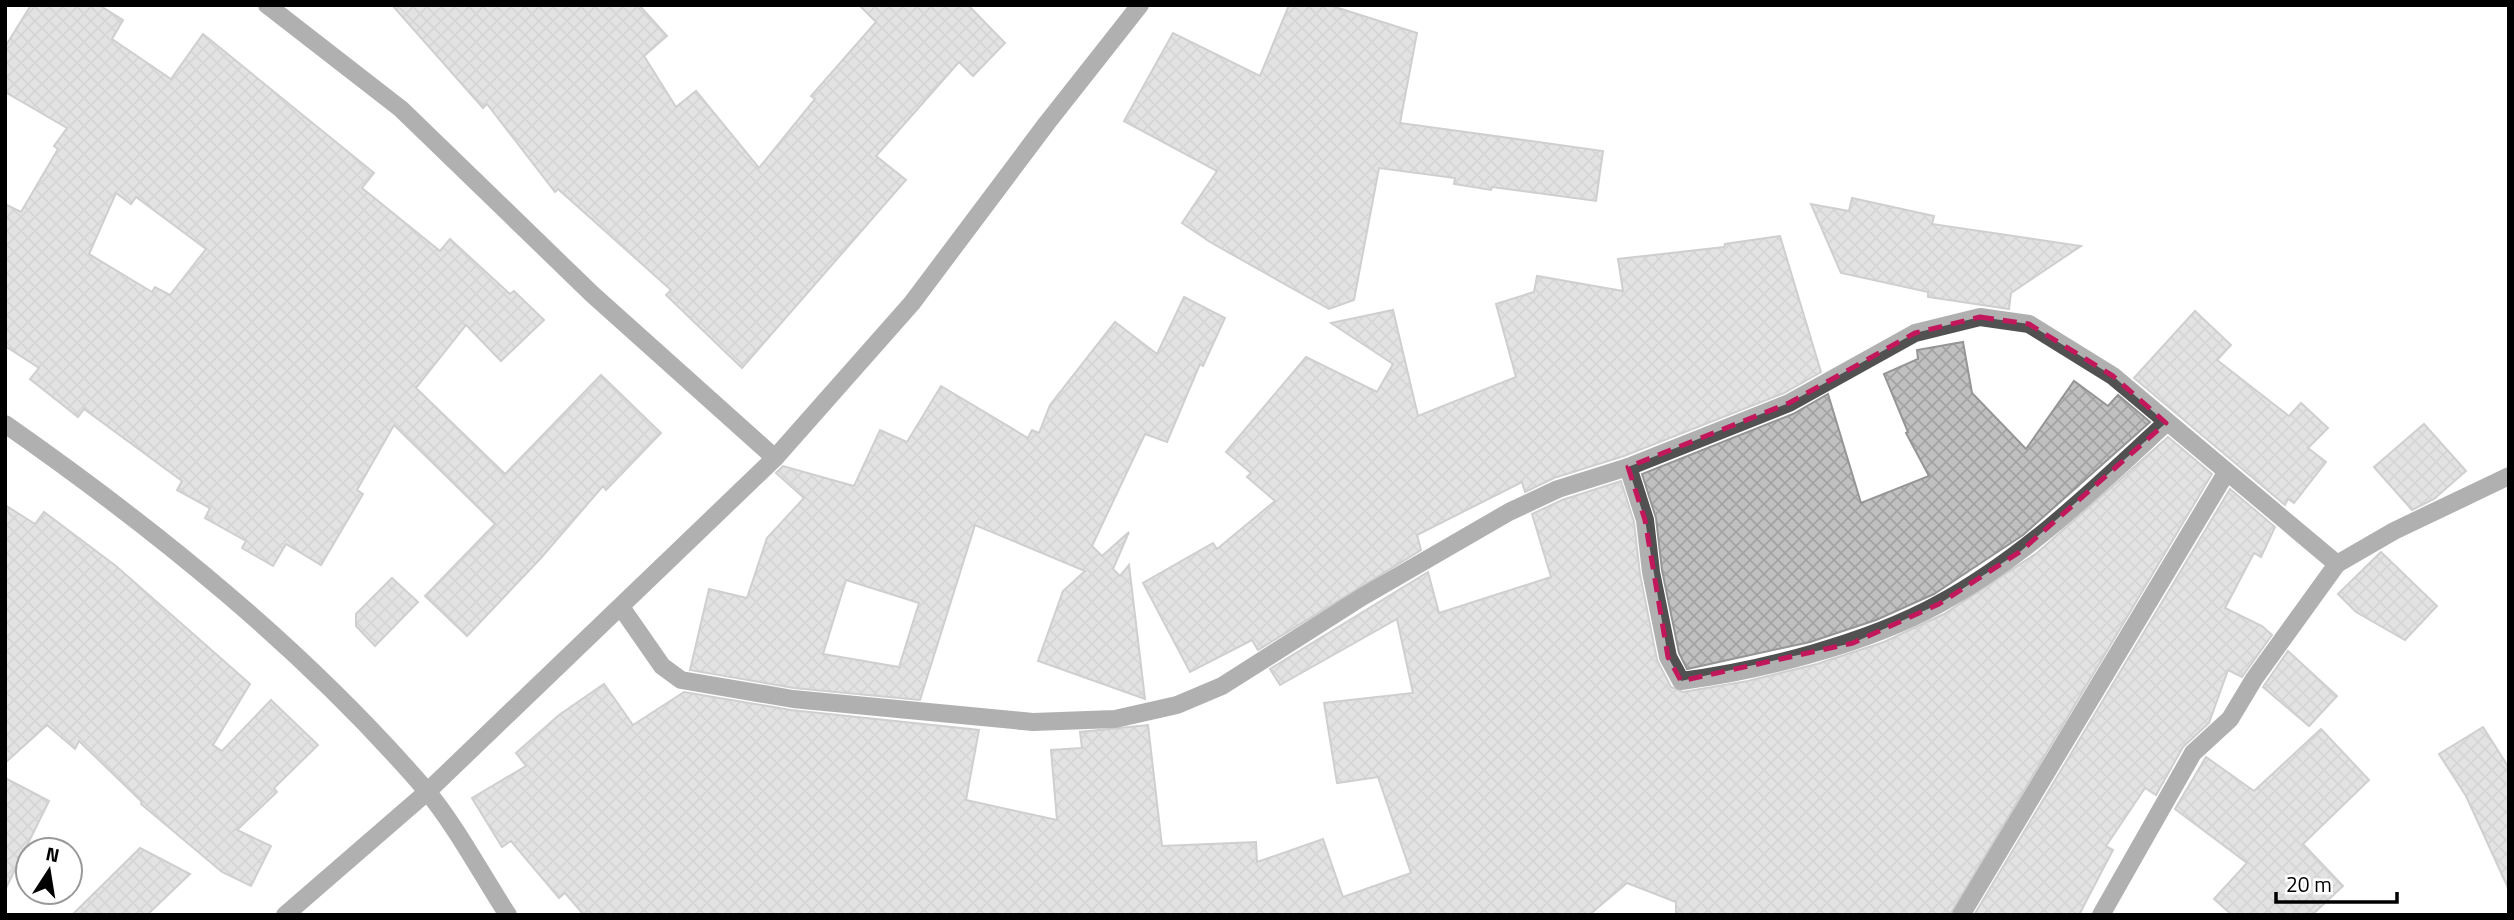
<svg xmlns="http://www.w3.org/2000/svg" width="2514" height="920" viewBox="0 0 2514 920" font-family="'Titillium Web',sans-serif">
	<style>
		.building { fill: url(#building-cross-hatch); stroke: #959595; stroke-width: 2; fill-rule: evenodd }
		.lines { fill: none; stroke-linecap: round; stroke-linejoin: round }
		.minor { stroke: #515151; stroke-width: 18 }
		.marked { fill: none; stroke: #c2185b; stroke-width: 5; stroke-dasharray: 14 9; stroke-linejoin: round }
	</style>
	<defs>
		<pattern id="building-cross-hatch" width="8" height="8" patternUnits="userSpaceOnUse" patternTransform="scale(1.75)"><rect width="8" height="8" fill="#c0c0c0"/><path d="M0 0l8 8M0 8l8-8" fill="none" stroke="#a3a3a3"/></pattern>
	</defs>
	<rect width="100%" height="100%" fill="#fff"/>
	<g class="building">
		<path d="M31,5h68l24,15 -11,19 59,40 32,-45 171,139 -12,15 78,63 10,-12 60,55 4,-3 30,29 -43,41 -35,-36 -50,63 89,86 96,-99 60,58 -55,57 -3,-4 -62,72 -74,78 -42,-40 70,-72 -101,-99 -37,65 6,4 -42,71 -35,-21 -13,22 -31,-18 4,-7 -41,-23 5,-10 -33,-18 5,-9 -98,-72 -6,8 -48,-38 9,-11 -34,-22v-142l16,8 37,-63 -4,-3 13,-18 -62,-36v-45zM116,193l15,11 5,-7 70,52 -36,46 -15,-8 -3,5 -63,-38z"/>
		<path d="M392,5h247l28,31 -23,20 32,51 20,-16 63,77 56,-69 -4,-3 65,-74 -17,-17h109l37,38 -32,33 -14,-14 -83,94 30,24 -164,188 -76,-73 5,-5 -113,-101 -3,3 -68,-88 -4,4z"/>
		<path d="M1289,5h40l88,28 -17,90 203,28 -7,50 -104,-14 -1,3 -37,-6 1,-6 -76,-10 -25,132 -25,9 -119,-67 -28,-19 35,-52 -93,-50 49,-88 87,43z"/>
		<path d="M1852,198l82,18 -2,8 149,22 -70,47 -2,16 -81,-12v-5l-87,-19 -30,-69 38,7z"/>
		<path d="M1780,236l41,136 -37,21 -160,63 -70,22 -29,14 -3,-10 -105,53 4,15 -163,100 -6,-10 -62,32 -47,-89 70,-40 4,6 58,-48 -28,-24 4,-4 -25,-21 80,-95 71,35 16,-28 -62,-41 62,-13 25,106 98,-39 -20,-73 38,-12 3,-16 86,15 -5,-32 106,-12 1,-3z"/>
		<path d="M1184,297l41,21 -22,48 -3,-2 -33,78 -22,-8 -53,112 10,10 27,-24 -16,37 7,7 9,-11 16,134 -107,-38 25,-70 22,-20 -110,-46 -55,175 -126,-12 -104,-18 19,-81 38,9 20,-60 37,-40 -28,-25 7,-7 71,20 26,-56 27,12 34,-56 87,52 4,-8 7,3 11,-28 65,-83 42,32zM846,580l73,23 -20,64 -76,-13z"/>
		<path d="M2195,311l36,34 -14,15 72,56 12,-13 27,25 -20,20 18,14 -32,41 -6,-4 -3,6 -151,-127z"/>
		<path d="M1963,342l9,51 54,56 48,-68 34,25 10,-11 32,27 -127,113 -89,59 -58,26 -66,22 -123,27 -8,-16 -17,-83 -6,-52 -14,-44 151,-60 35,-20 33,109 68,-27 -23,-43 2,-1 -24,-58 34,-15 -1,-9z"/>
		<path d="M2424,424l42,47 -32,28 -22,11 -38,-43z"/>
		<path d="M2168,437l44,37 -262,441h-274v-13l-49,-19 -38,32h-1005l-19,-22 -6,5 -48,-57 -9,6 -30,-49 54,-32 -10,-13 43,-38 45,-31 29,41 51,-33 107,18 188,20 -13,70 91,20 -6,-70 31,-2 -2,-16 68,-7 14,121 94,-4 1,20 66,-23 20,58 68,-24 -33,-96 -41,6 -13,-80 89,-10 -16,-74 -117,66 -10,-16 158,-97 11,41 112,-36 -19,-63 30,-14 59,-19 13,41 6,52 17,86 14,27 12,5 65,-11 69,-17 67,-22 60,-28 93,-61z"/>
		<path d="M2230,489l45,38 -14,30 -7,-4 -29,55 37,18 10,9 -30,42 -14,-7 -19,53 -26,24 -27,48 -11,-7 -39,58 7,4 -34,65h-105z"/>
		<path d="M5,505l30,19 9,-12 72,54 134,118 -37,61 9,6 49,-51 47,45 -44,43 3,4 -40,38 34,16 -20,40 -29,-14 -81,-68 1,-2 -63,-61 -4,8 -28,-24 -42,38z"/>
		<path d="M2381,552l56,54 -32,34 -49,-28 -18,-18z"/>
		<path d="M392,578l26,24 -43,44 -19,-20v-12z"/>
		<path d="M2288,651l49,45 -28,30 -46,-39z"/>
		<path d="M2483,727l26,41v122l-43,-94 -27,-42z"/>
		<path d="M2321,729l48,51 -66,64 40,42 -31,29h-80l-18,-16 33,-36 -72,-54 31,-52 48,34z"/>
		<path d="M5,778l44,23 -44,89z"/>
		<path d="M140,848l50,26 -43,41h-75z"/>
	</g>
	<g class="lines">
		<g class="minor">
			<path d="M267,5l134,104 191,185 183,164"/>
			<path d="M5,424c153,107 299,225 421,366 30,36 56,85 82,125"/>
			<path d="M1628,467l17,53 6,52 17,85 13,24c80,-10 187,-38 258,-77 85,-46 157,-116 227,-181"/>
			<path d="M2337,564l57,-33 115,-55"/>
			<path d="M621,607l41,59 19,14 112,19 240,23 82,-3 62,-14 45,-19 140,-89 147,-85 49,-23 70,-22 161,-64 126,-70 65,-16 49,7 84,52 224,188 -83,115 -24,40 -37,34 -92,162"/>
			<path d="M285,915l142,-123 348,-334 137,-155 135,-180 93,-118"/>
			<path d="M1961,915l265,-442"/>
		</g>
	</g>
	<path d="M0 0H2514V920H0ZM1980,317l49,7 84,52 53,47 -145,128 -82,53 -86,39 -172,38 -13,-24 -23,-137 -17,-53 161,-64 126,-70z" fill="#fff" fill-opacity=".55" fill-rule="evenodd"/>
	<path class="marked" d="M1980,317l49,7 84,52 53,47 -145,128 -82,53 -86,39 -172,38 -13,-24 -23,-137 -17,-53 161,-64 126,-70z"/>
	<rect width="2514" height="920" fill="none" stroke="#000000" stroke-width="14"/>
	<g transform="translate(49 871) rotate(12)"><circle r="33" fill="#ffffff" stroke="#999999" stroke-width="2"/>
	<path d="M0-5L12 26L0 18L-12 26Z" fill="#000000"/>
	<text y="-10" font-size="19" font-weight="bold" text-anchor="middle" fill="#000000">N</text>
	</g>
	<path d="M2276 892v10h121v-10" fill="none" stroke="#000000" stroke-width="3.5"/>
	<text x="2286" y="892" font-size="21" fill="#000000" stroke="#ffffff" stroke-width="5" paint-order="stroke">20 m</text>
</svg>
